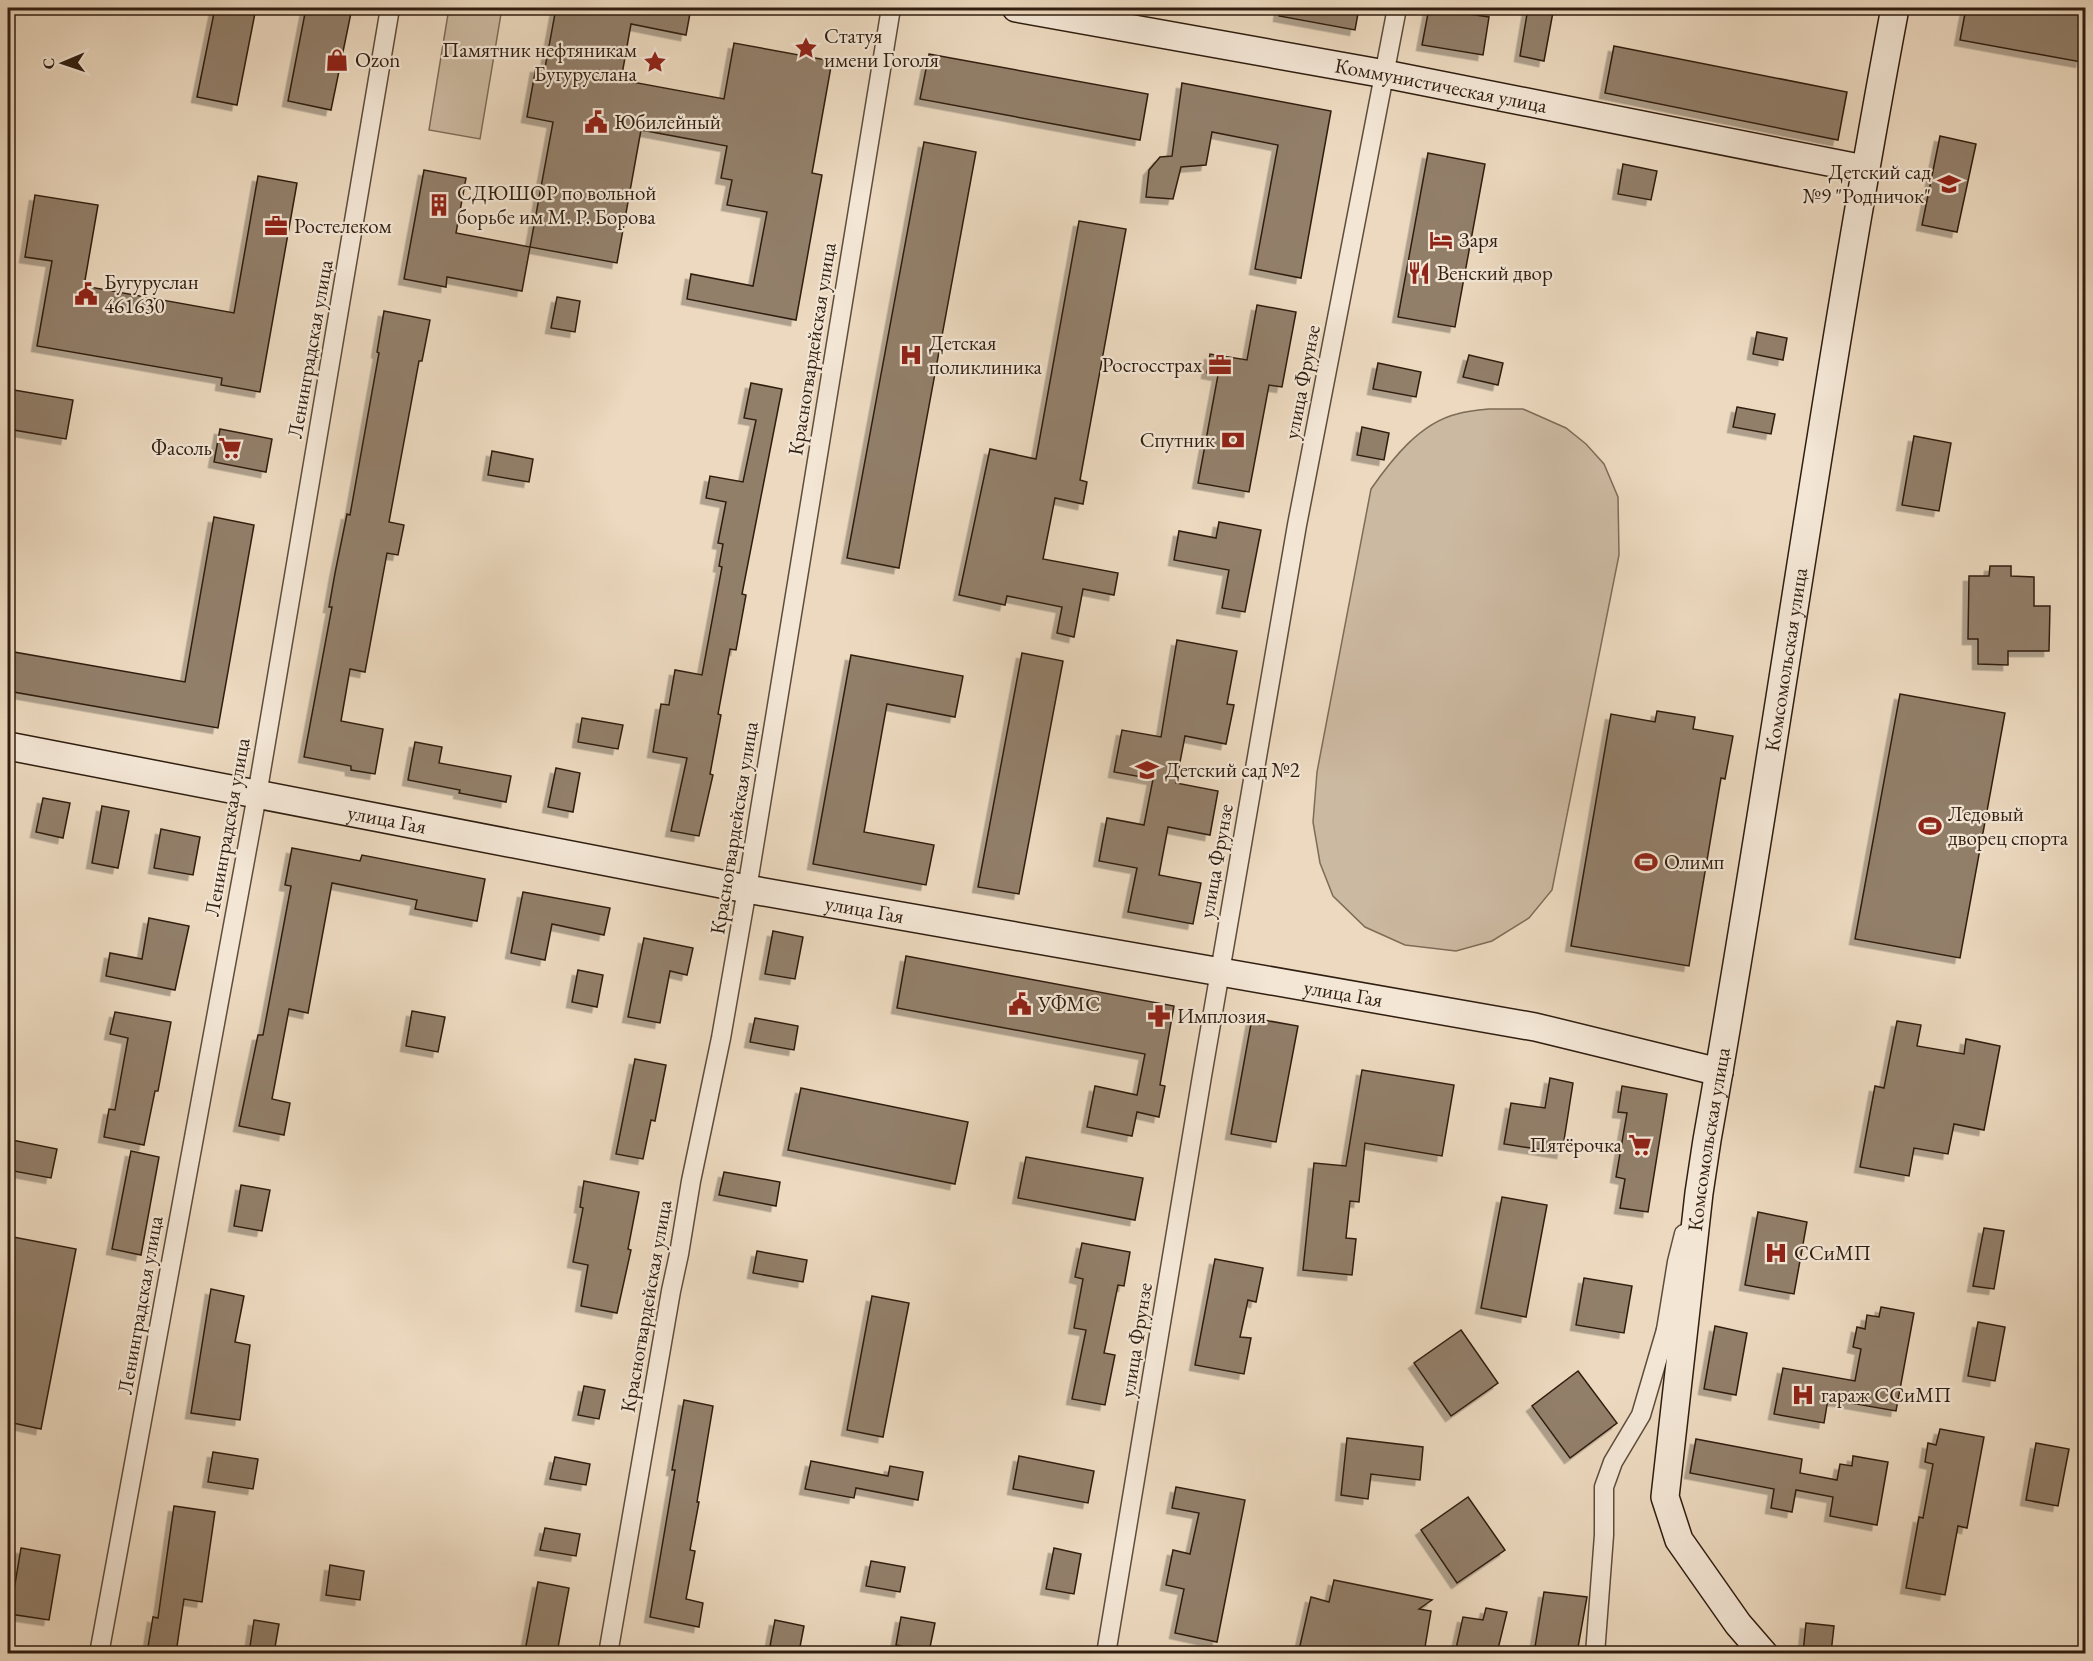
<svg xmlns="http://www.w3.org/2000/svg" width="2093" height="1661" viewBox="0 0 2093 1661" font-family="'EB Garamond',serif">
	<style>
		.green { fill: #ccb9a1; stroke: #7e6c58; stroke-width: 1.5 }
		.building { fill: #927f6b; stroke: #301e10; stroke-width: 1.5; filter: url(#shadow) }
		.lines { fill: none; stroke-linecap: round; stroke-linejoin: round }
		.street-casing { stroke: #5f4d3c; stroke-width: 21 }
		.secondary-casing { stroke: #301e10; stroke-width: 30 }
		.street { stroke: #f3e6d5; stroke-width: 18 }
		.secondary { stroke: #f3e6d5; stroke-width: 27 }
		.labels { text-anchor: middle; stroke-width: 4.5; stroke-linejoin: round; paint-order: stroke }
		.poi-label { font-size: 21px; fill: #301e10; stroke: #f3e6d5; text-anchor: start }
		.street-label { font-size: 21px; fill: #301e10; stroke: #f3e6d5 }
	</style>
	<defs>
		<filter id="shadow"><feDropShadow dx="-5.5" dy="5.5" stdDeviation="0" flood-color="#0004"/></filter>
	</defs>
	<rect width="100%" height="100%" fill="#ecd9bf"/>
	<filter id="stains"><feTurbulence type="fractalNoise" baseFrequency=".00333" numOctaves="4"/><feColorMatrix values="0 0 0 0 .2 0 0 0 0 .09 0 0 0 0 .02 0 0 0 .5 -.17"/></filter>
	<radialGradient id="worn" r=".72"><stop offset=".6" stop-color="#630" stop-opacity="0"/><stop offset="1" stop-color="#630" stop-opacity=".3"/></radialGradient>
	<g class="green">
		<path d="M449,8h53l-22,131 -51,-9z"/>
		<path d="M1489,409h34l43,19 20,16 18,20 14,33 1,58 -67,335 -23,28 -37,23 -36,10 -51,-6 -40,-18 -32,-31 -13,-33 -7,-41 4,-50 54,-283c21,-30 49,-66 86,-75 10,-3 21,-4 32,-5z"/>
	</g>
	<g class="building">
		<path d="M215,8h41l-19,97 -40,-8z"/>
		<path d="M306,8h46l-21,102 -43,-9z"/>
		<path d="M556,8h135l-5,27 -55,-11 -10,56 103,19 10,-56 98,18 -20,112 10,2 -26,145 -109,-21 4,-25 62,12 14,-74 -40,-7 5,-25 -11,-2 6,-32 -86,-16 -24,133 -87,-16 23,-125 -26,-5 9,-50 9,1z"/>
		<path d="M1280,8h79l-4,22 -76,-14z"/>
		<path d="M1429,8l60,9 -6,38 -61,-10z"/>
		<path d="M1528,8l25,4 -9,49 -24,-5z"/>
		<path d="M1966,8h90l29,5v26l-4,23 -121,-22z"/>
		<path d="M1614,46l233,46 -9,48 -233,-47z"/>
		<path d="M929,54l219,40 -8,46 -220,-41z"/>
		<path d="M1182,83l149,28 -30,167 -46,-9 23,-124 -66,-13 -6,33 -25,2 -8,32 -27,-2 3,-27 11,-13 12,-1z"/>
		<path d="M1940,136l36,8 -19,88 -35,-7z"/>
		<path d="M924,142l52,10 -77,416 -52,-10z"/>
		<path d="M1428,153l57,11 -30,163 -57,-10z"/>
		<path d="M1623,164l34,7 -6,29 -33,-6z"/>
		<path d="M424,170l42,8 -10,55 74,14 -8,44 -75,-14 -1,10 -42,-8z"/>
		<path d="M258,176l39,7 -37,209 -39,-7 1,-7 -185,-32 15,-85 -27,-4 10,-62 63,10 -14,81 150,27z"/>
		<path d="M1079,221l47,8 -46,251 7,2 -4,22 -28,-6 -12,61 75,14 -4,22 -31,-6 -9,48 -17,-4 5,-26 -55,-11 -2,9 -46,-10 31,-146 46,10z"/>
		<path d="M557,297l23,4 -5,31 -24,-4z"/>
		<path d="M1257,305l39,7 -14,75 -13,-2 -20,107 -51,-9 20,-108 -11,-2 3,-19 37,6z"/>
		<path d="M384,311l46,9 -8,41h-3l-30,161 15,3 -6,30 -11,-2 -22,119 -15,-3 -9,52 42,8 -8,45 -24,-4v-4l-47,-9 28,-150h-3l6,-34 12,-59 3,1 29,-162 -2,-1z"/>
		<path d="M1757,332l30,6 -4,22 -30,-6z"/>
		<path d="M1469,355l34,8 -5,22 -35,-8z"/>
		<path d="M1378,363l43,9 -5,25 -43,-8z"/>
		<path d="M751,383l31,6 -40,205 4,1 -10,55 -6,-1 -12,65 3,1 -11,59 3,1 -14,61 -28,-5 16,-73 -34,-6 8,-48 8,1 6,-35 27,5 20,-108 -3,-1 4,-22 -5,-1 8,-41 -20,-4 4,-22 33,6 13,-62 -12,-2z"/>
		<path d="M8,389l65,11 -7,39 -58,-10z"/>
		<path d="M1737,407l38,7 -4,20 -38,-7z"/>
		<path d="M1362,427l27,6 -5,27 -27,-5z"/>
		<path d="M220,429l52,10 -6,33 -52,-10z"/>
		<path d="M1914,436l37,7 -12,68 -37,-6z"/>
		<path d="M492,451l41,8 -4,23 -41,-7z"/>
		<path d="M214,517l40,8 -36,203 -210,-37v-40l177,31z"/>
		<path d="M1219,522l42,8 -16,82 -23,-4 7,-38 -55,-10 5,-29 37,7z"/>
		<path d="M1990,566h21v10l23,1v29h16l-1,45h-41v14l-30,-1v-25h-10l1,-63h20z"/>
		<path d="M1177,640l60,11 -10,53 7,1 -8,39 -41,-8 -9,47 42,8 -8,44 -42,-8 -9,48 42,8 -8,41 -65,-12 9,-44 -38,-7 8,-43 37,7 9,-46 -39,-7 8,-42 39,7z"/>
		<path d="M1022,653l41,8 -44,233 -41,-7z"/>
		<path d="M851,655l112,21 -8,41 -68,-13 -23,128 70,13 -8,40 -113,-21z"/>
		<path d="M1900,694l105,19 -45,245 -105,-19z"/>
		<path d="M1657,711l38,6 -2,12 40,7 -8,43 -4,-1 -32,188 -118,-20 40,-232 44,8z"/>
		<path d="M582,718l41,7 -5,24 -40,-7z"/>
		<path d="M415,742l27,5 -3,16 72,13 -5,26 -47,-9 1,-3 -52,-10z"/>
		<path d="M556,768l24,5 -7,39 -25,-5z"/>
		<path d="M43,798l27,5 -7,35 -27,-6z"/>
		<path d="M102,806l27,5 -11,57 -26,-5z"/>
		<path d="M161,829l39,8 -7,38 -39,-7z"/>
		<path d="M292,848l68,13 2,-6 123,24 -8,42 -62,-12 2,-9 -85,-17 -24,130 -19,-4 -17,90 18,4 -6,32 -45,-9 19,-91h5l28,-149 -6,-1z"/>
		<path d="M523,892l87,16 -6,27 -52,-11 -7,36 -34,-7z"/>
		<path d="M149,918l40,8 -14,64 -69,-14 4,-23 32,6z"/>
		<path d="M773,931l30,6 -8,42 -30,-5z"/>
		<path d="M644,938l49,10 -6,27 -17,-4 -10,52 -32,-6z"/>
		<path d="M906,956l268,50 -14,79 5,1 -6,31 -22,-5 -5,24 -45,-9 8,-41 42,9 8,-41 -248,-46z"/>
		<path d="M578,970l25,5 -6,32 -25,-5z"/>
		<path d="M412,1011l33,6 -7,35 -32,-6z"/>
		<path d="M115,1012l56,10 -13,69h-3l-11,54 -40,-8 5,-28 6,1 13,-72 -18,-4z"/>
		<path d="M755,1018l43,8 -4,24 -44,-8z"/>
		<path d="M1252,1018l46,8 -22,116 -45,-8z"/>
		<path d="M1897,1021l24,4 -4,21 47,8 2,-15 34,7 -16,84 -30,-6 -6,30 -34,-6 -5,28 -49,-9 15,-81 9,2z"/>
		<path d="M635,1059l31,6 -11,56 -4,-1 -8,39 -27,-5z"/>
		<path d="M1362,1070l92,15 -12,71 -77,-13 -6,59 -9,-1 -4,37 10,1 -4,36 -49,-5 11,-107 32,3z"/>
		<path d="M1550,1078l23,5 -11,70 -58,-9 7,-41 34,5z"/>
		<path d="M1622,1086l45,8 -19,118 -28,-4 5,-29 -9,-2 11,-64 -9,-1z"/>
		<path d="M801,1088l167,34 -13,62 -167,-34z"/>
		<path d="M12,1140l45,9 -6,29 -43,-8z"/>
		<path d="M131,1151l28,6 -18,98 -29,-6z"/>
		<path d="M1026,1157l117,21 -8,42 -117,-22z"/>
		<path d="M724,1172l56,10 -4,24 -57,-11z"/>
		<path d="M584,1181l55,11 -11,57 3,1 -14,63 -36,-7 7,-41 -15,-3 10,-54 -3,-1z"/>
		<path d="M241,1185l29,5 -8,41 -28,-5z"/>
		<path d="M1502,1197l45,8 -21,112 -45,-9z"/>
		<path d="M1758,1212l49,10 -13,72 -49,-9z"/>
		<path d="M1984,1228l20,3 -10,58 -21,-3z"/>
		<path d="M8,1236l68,13 -35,180 -33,-7v-63l2,-14 -2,-1z"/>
		<path d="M1082,1243l48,9 -6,34 -6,-1 -14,68 11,2 -10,50 -33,-6 14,-69 -12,-2 9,-49 -8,-2z"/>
		<path d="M757,1251l50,9 -4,22 -50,-9z"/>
		<path d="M1215,1259l48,9 -7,34 -8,-2 -8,37 11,1 -7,36 -49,-9z"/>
		<path d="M1584,1278l48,8 -8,47 -48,-8z"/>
		<path d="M211,1289l33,7 -9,46 15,3 -10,75 -49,-7z"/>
		<path d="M872,1296l37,7 -26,134 -36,-7z"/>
		<path d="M1881,1307l33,6 -18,98 -68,-12 -4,24 -50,-9 9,-46 72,13 6,-32 -8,-2 4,-20 8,2 2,-14 12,2z"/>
		<path d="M1978,1322l27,5 -10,54 -27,-5z"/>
		<path d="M1715,1326l32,7 -11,62 -32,-6z"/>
		<path d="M1461,1330l37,53 -47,33 -37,-53z"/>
		<path d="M1578,1371l39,52 -47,35 -38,-52z"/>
		<path d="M584,1386l21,4 -6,29 -21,-4z"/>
		<path d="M684,1400l29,6 -16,96h2l-9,48 5,1 -9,48 17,4 -4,24 -49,-10 25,-147h-3z"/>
		<path d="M1940,1429l44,8 -17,91 -9,-2 -13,69 -39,-7 13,-71 4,1 10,-54 -8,-2 3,-19 8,2z"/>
		<path d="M1347,1438l76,9 -3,33 -49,-6 -3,25 -27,-4z"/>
		<path d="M1696,1439l106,20 -2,14 37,7 3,-16 12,2 1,-10 35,6 -11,63 -47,-9 3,-19 -37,-7 -4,22 -21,-4 3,-19 -84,-16z"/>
		<path d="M2036,1443l33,6 -11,57 -32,-6z"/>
		<path d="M213,1452l45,7 -5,30 -45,-7z"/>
		<path d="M1019,1456l75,15 -6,32 -75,-14z"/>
		<path d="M555,1457l35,7 -4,21 -36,-6z"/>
		<path d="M811,1461l77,15 2,-10 33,6 -5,28 -62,-12 -2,10 -49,-9z"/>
		<path d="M1176,1487l69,13 -28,142 -42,-9 9,-44 -18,-4 7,-35 17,4 9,-41 -27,-5z"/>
		<path d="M1468,1497l37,53 -48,33 -36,-53z"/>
		<path d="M174,1506l41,6 -13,90 -18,-3 -8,54h-29l6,-36 5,1z"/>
		<path d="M545,1528l35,6 -4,22 -36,-6z"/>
		<path d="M21,1548l39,7 -11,65 -39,-6z"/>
		<path d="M1054,1548l27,6 -7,40 -28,-5z"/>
		<path d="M871,1561l34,6 -5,25 -34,-6z"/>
		<path d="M330,1565l34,6 -4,29 -34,-5z"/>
		<path d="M1334,1580l98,20 -13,9 12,2 -7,42h-107l-18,-3 12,-53 18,5z"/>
		<path d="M538,1582l31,6 -12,65 -32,-2z"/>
		<path d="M1544,1592l43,5 -10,56h-43z"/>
		<path d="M1486,1608l21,4 -10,41h-42l8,-36 20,3z"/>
		<path d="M901,1617l34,6 -6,29 -33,-7z"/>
		<path d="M254,1620l25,4 -5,29h-25z"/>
		<path d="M775,1620l29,6 -5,26 -29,-6z"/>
		<path d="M1806,1623l28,3 -3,27h-28z"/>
	</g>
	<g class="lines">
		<g class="street-casing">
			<g id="street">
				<path d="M1666,1330l11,-68 7,-28"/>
				<path d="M99,1654l158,-859 133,-787"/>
				<path d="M608,1654l63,-363 8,-37 12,-73 30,-143 26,-149 144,-881"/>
				<path d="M1106,1654l96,-578 95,-551 100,-517"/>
				<path d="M1595,1654l9,-119v-48l9,-25 28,-47 25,-85 20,-17"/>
			</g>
		</g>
		<g class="secondary-casing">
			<g id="secondary">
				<path id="s1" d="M1016,8l369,66 479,95"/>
				<path id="s2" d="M8,746l739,143 788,138 184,45"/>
				<path id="s3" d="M1764,1654l-26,-30 -59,-84 -14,-43 34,-304 8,-53c67,-377 117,-756 188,-1132"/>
			</g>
		</g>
		<use href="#street" class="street"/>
		<use href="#secondary" class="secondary"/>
	</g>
	<defs>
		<g id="sight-bare" transform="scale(1.8)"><path d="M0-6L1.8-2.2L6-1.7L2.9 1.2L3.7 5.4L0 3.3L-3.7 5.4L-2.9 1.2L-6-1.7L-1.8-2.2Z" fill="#8f2418" stroke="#f3e6d5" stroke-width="2.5" paint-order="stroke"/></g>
		<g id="shop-bare" transform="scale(1.8)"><path d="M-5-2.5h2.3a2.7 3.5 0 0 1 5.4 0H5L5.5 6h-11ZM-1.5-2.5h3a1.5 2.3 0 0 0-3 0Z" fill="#8f2418" stroke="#f3e6d5" stroke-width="2.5" paint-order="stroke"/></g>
		<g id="civic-bare" transform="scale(1.8)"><path d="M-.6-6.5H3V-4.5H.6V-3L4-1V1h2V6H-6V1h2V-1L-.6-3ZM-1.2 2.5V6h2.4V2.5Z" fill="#8f2418" stroke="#f3e6d5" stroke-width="2.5" paint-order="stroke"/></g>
		<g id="school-bare" transform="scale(1.8)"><path d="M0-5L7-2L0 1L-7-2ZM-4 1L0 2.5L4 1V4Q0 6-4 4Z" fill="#8f2418" stroke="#f3e6d5" stroke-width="2.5" paint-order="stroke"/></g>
		<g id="building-bare" transform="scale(1.8)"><path d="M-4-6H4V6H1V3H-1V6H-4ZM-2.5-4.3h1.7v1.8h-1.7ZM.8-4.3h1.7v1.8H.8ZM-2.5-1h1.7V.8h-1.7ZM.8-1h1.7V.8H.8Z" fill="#8f2418" stroke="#f3e6d5" stroke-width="2.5" paint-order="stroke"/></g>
		<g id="office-bare" transform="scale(1.8)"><path d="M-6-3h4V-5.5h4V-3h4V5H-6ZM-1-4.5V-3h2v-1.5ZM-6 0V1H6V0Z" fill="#8f2418" stroke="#f3e6d5" stroke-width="2.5" paint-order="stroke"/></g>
		<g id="hotel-bare" transform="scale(1.8)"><path d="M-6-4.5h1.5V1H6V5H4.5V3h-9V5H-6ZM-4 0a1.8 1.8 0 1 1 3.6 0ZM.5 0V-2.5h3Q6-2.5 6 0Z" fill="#8f2418" stroke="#f3e6d5" stroke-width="2.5" paint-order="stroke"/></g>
		<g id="restaurant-bare" transform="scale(1.8)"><path d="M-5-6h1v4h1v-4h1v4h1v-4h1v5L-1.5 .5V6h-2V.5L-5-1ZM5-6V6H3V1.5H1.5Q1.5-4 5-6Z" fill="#8f2418" stroke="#f3e6d5" stroke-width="2.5" paint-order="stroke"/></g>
		<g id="hospital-bare" transform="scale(1.8)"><path d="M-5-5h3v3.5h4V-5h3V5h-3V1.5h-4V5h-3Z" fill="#8f2418" stroke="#f3e6d5" stroke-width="2.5" paint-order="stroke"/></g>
		<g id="bank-bare" transform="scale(1.8)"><path d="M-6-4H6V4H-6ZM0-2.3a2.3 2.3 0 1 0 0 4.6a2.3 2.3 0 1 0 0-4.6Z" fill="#8f2418" stroke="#f3e6d5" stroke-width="2.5" paint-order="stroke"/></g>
		<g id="supermarket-bare" transform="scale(1.8)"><path d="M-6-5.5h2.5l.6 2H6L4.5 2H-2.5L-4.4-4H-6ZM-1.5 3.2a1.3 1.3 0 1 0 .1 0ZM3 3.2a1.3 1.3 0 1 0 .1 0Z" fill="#8f2418" stroke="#f3e6d5" stroke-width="2.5" paint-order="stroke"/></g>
		<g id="stadium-bare" transform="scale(1.8)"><path d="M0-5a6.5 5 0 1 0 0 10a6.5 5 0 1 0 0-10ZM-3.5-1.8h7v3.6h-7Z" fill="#8f2418" stroke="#f3e6d5" stroke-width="2.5" paint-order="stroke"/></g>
		<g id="pharmacy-bare" transform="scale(1.8)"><path d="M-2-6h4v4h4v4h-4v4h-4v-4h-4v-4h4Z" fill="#8f2418" stroke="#f3e6d5" stroke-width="2.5" paint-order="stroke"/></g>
	</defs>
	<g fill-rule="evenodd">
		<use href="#sight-bare" x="806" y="48"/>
		<use href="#shop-bare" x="337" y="60"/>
		<use href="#sight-bare" x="655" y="62"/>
		<use href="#civic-bare" x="596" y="122"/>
		<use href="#school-bare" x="1949" y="184"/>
		<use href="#building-bare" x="439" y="205"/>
		<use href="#office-bare" x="276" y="226"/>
		<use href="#hotel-bare" x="1441" y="240"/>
		<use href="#restaurant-bare" x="1419" y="273"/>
		<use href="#civic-bare" x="86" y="294"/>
		<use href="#hospital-bare" x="911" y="355"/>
		<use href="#office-bare" x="1220" y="365"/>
		<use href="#bank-bare" x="1233" y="440"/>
		<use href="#supermarket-bare" x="230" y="448"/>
		<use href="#school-bare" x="1147" y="770"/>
		<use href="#stadium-bare" x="1930" y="826"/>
		<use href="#stadium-bare" x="1646" y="862"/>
		<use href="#civic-bare" x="1020" y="1004"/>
		<use href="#pharmacy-bare" x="1159" y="1016"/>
		<use href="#supermarket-bare" x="1640" y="1145"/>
		<use href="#hospital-bare" x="1776" y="1253"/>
		<use href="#hospital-bare" x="1803" y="1395"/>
	</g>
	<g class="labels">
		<g class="poi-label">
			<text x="824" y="43">Статуя<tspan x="824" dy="24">имени Гоголя</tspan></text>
			<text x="637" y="57" text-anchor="end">Памятник нефтяникам<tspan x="637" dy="24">Бугуруслана</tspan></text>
			<text x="355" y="67">Ozon</text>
			<text x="614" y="129">Юбилейный</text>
			<text x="1931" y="179" text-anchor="end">Детский сад<tspan x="1931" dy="24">№9 "Родничок"</tspan></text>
			<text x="457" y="200">СДЮШОР по вольной<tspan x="457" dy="24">борьбе им М. Р. Борова</tspan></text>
			<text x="294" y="233">Ростелеком</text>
			<text x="1459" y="247">Заря</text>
			<text x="1437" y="280">Венский двор</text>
			<text x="104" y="289">Бугуруслан<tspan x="104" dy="24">461630</tspan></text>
			<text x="929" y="350">Детская<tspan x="929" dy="24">поликлиника</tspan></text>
			<text x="1202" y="372" text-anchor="end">Росгосстрах</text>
			<text x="1215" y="447" text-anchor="end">Спутник</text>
			<text x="212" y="455" text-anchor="end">Фасоль</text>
			<text x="1165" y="777">Детский сад №2</text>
			<text x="1948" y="821">Ледовый<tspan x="1948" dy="24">дворец спорта</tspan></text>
			<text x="1664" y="869">Олимп</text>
			<text x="1038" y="1011">УФМС</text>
			<text x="1177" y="1023">Имплозия</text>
			<text x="1622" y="1152" text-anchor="end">Пятёрочка</text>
			<text x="1794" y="1260">ССиМП</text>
			<text x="1821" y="1402">гараж ССиМП</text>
		</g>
		<g class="street-label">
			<text dy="7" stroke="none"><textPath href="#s1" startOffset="432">Коммунистическая улица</textPath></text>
			<text transform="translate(310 349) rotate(-80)" y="7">Ленинградская улица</text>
			<text transform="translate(812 349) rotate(-81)" y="7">Красногвардейская улица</text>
			<text transform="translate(1302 382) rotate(-79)" y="7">улица Фрунзе</text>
			<text dy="7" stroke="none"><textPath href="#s3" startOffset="1034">Комсомольская улица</textPath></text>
			<text dy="7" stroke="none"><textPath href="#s2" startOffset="386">улица Гая</textPath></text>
			<text transform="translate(227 827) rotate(-80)" y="7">Ленинградская улица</text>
			<text transform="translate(734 828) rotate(-81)" y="7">Красногвардейская улица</text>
			<text transform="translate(1216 861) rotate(-80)" y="7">улица Фрунзе</text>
			<text dy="7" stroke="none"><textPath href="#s2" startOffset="872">улица Гая</textPath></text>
			<text dy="7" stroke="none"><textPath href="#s2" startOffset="1358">улица Гая</textPath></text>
			<text dy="7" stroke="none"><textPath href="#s3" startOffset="548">Комсомольская улица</textPath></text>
			<text transform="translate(140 1305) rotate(-80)" y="7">Ленинградская улица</text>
			<text transform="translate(646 1306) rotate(-80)" y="7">Красногвардейская улица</text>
			<text transform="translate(1136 1340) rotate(-81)" y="7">улица Фрунзе</text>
		</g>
	</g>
	<rect width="2093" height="1661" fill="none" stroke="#ecd9bf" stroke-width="30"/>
	<rect x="9" y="9" width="2075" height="1643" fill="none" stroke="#301e10" stroke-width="3"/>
	<rect x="15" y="15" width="2063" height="1631" fill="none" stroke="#301e10" stroke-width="1.5"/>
	<g transform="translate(63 63) rotate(268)" stroke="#f3e6d5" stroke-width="4.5" paint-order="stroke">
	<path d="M0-4.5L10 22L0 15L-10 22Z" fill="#301e10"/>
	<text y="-9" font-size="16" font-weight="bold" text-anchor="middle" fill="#301e10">С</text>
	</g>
	<rect width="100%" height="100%" filter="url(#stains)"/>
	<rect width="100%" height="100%" fill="url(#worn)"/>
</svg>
